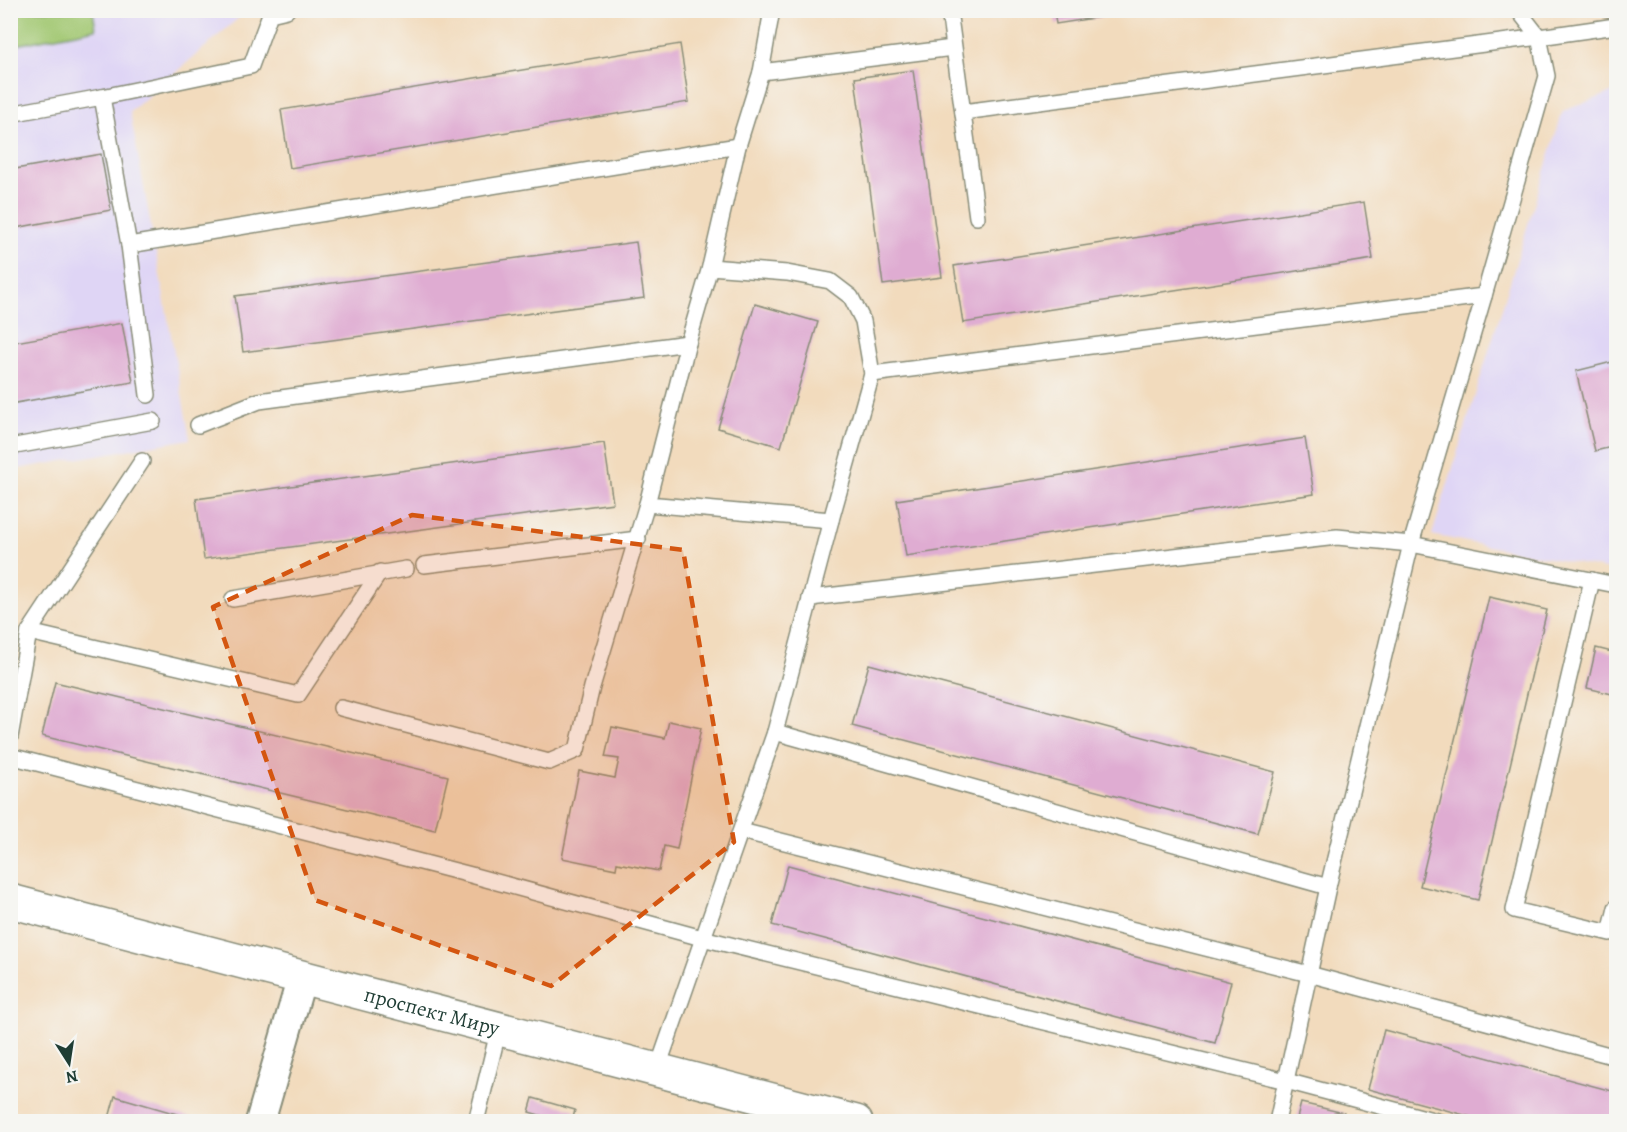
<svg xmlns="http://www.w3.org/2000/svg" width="1627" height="1132" viewBox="0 0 1627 1132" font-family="Alegreya,serif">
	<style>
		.built { fill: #dfd5f5 }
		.pitch { fill: #a1c771; stroke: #608252; stroke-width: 1.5 }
		.building { fill: #dfacd2 }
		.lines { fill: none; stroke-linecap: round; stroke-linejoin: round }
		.service-casing { stroke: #888c78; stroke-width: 18 }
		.minor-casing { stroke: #888c78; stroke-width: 32 }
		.primary-casing { stroke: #888c78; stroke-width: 36 }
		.service { stroke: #fff; stroke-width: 15 }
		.minor { stroke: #fff; stroke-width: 28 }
		.primary { stroke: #fff; stroke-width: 33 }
		.marked { fill: #d45610; fill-opacity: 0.2; stroke: #d45610; stroke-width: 4.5; stroke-dasharray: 12 8; stroke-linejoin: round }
		.labels { text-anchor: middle; stroke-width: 4.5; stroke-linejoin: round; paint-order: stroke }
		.street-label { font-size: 21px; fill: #1f3d34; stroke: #f6f6f2 }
	</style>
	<rect width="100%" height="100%" fill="#f6f6f2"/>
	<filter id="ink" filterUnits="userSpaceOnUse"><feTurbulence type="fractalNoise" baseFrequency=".0167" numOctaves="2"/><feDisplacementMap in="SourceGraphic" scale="12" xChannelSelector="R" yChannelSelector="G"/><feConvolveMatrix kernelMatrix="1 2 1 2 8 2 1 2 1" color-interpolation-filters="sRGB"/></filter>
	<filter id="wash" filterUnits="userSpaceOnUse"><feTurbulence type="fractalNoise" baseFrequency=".008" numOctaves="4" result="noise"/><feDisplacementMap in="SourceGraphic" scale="24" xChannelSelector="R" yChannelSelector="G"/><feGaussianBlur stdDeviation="1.35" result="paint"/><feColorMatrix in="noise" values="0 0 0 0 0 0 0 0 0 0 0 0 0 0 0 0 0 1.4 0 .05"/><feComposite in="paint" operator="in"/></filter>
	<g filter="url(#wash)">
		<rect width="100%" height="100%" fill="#f2dbbd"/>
		<g class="built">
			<path d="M11,11h230l1,4 -112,97 60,327 -179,31z"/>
			<path d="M1616,91v480l-184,-36 131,-424z"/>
		</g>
		<path class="pitch" d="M11,10l82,1 3,18 -85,17z"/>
		<g id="blocks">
			<g class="building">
				<path d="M1054,10h78v2l-76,12z"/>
				<path d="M680,44l9,58 -399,66 -9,-58z"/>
				<path d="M913,70l29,207 -59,8 -28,-207z"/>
				<path d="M101,154l10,56 -101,19v-59z"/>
				<path d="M1364,202l9,57 -410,64 -9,-57z"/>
				<path d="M636,242l8,56 -401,54 -8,-56z"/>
				<path d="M755,304l63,18 -37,125 -63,-19z"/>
				<path d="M10,317l6,25 106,-19 11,59 -123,22z"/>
				<path d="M1616,361v85l-21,5 -19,-80z"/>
				<path d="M1305,438l9,56 -408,62 -9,-56z"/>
				<path d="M604,443l9,60 -409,56 -8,-60z"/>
				<path d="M1489,597l58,13 -69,290 -58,-14z"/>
				<path d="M1596,648l20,5v42l-29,-7z"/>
				<path d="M869,664l406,108 -17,62 -406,-108z"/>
				<path d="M55,682l393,94 -13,54 -393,-94z"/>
				<path d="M669,721l32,7 -24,121 -13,-3 -5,25 -42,-8 -1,6 -54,-11 17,-87 36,7 4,-19 -14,-2 7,-30 53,11z"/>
				<path d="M788,865l443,117 -16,61 -443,-118z"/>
				<path d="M1384,1030l232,62v30h-126l-122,-33z"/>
				<path d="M115,1096l86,25v1h-93z"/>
				<path d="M533,1098l42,12 -3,12h-9l-34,-10z"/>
				<path d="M1301,1103l43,10 -2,9h-46z"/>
			</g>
		</g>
	</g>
	<g filter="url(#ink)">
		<use href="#blocks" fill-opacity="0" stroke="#888c78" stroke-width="1.5"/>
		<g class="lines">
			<g class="service-casing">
				<g id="service">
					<path d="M772,10l-11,62 -23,74 -28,121 -22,76 -41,161 184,16"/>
					<path d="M949,10l28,207"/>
					<path d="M1518,10l21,27 77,-11"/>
					<path d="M761,72l192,-24"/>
					<path d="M102,97l149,-31 19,-52 17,-4"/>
					<path d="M10,114l92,-17 27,148 19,150"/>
					<path d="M129,245l609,-99"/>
					<path d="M872,374l612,-78 63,-220 -8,-39 -576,75"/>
					<path d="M198,425l61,-24 429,-58"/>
					<path d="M10,447l143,-26"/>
					<path d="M424,565l214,-26"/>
					<path d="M1592,580l-78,330 96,23 6,-25"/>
					<path d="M810,598l527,-61 74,7 205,41"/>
					<path d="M233,599l173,-30"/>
					<path d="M29,632l269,63 82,-123"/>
					<path d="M341,708l208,54 28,-12 15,-63 55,-183"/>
					<path d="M775,732l553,155"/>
					<path d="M10,737l19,-105 113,-171"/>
					<path d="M10,756l461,119 231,63 584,143 154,41"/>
					<path d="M741,831l568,143 307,83"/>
					<path d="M657,1070l118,-338 56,-212 41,-146 -9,-53 -12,-24 -21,-16 -43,-8 -77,-6"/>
					<path d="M476,1122l23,-94"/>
					<path d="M1277,1122l51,-235 83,-343 73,-248"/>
				</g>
			</g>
			<g class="minor-casing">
				<path id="minor" d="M260,1122l42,-145"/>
			</g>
			<g class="primary-casing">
				<g id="primary">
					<path id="s1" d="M10,901l846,221"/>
				</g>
			</g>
			<use href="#service" class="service"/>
			<use href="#minor" class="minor"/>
			<use href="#primary" class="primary"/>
		</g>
	</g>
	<path class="marked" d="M412,515l271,35 51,292 -183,144 -236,-86 -102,-293z"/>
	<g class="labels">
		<g class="street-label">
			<text dy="7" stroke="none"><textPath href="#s1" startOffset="436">проспект Миру</textPath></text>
		</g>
	</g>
	<rect width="1627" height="1132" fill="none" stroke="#f6f6f2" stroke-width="36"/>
	<g transform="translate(69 1063) rotate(168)" stroke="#f6f6f2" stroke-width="4.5" paint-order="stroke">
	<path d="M0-4.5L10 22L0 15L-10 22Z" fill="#1f3d34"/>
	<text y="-9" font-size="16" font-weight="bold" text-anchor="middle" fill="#1f3d34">N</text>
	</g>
</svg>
